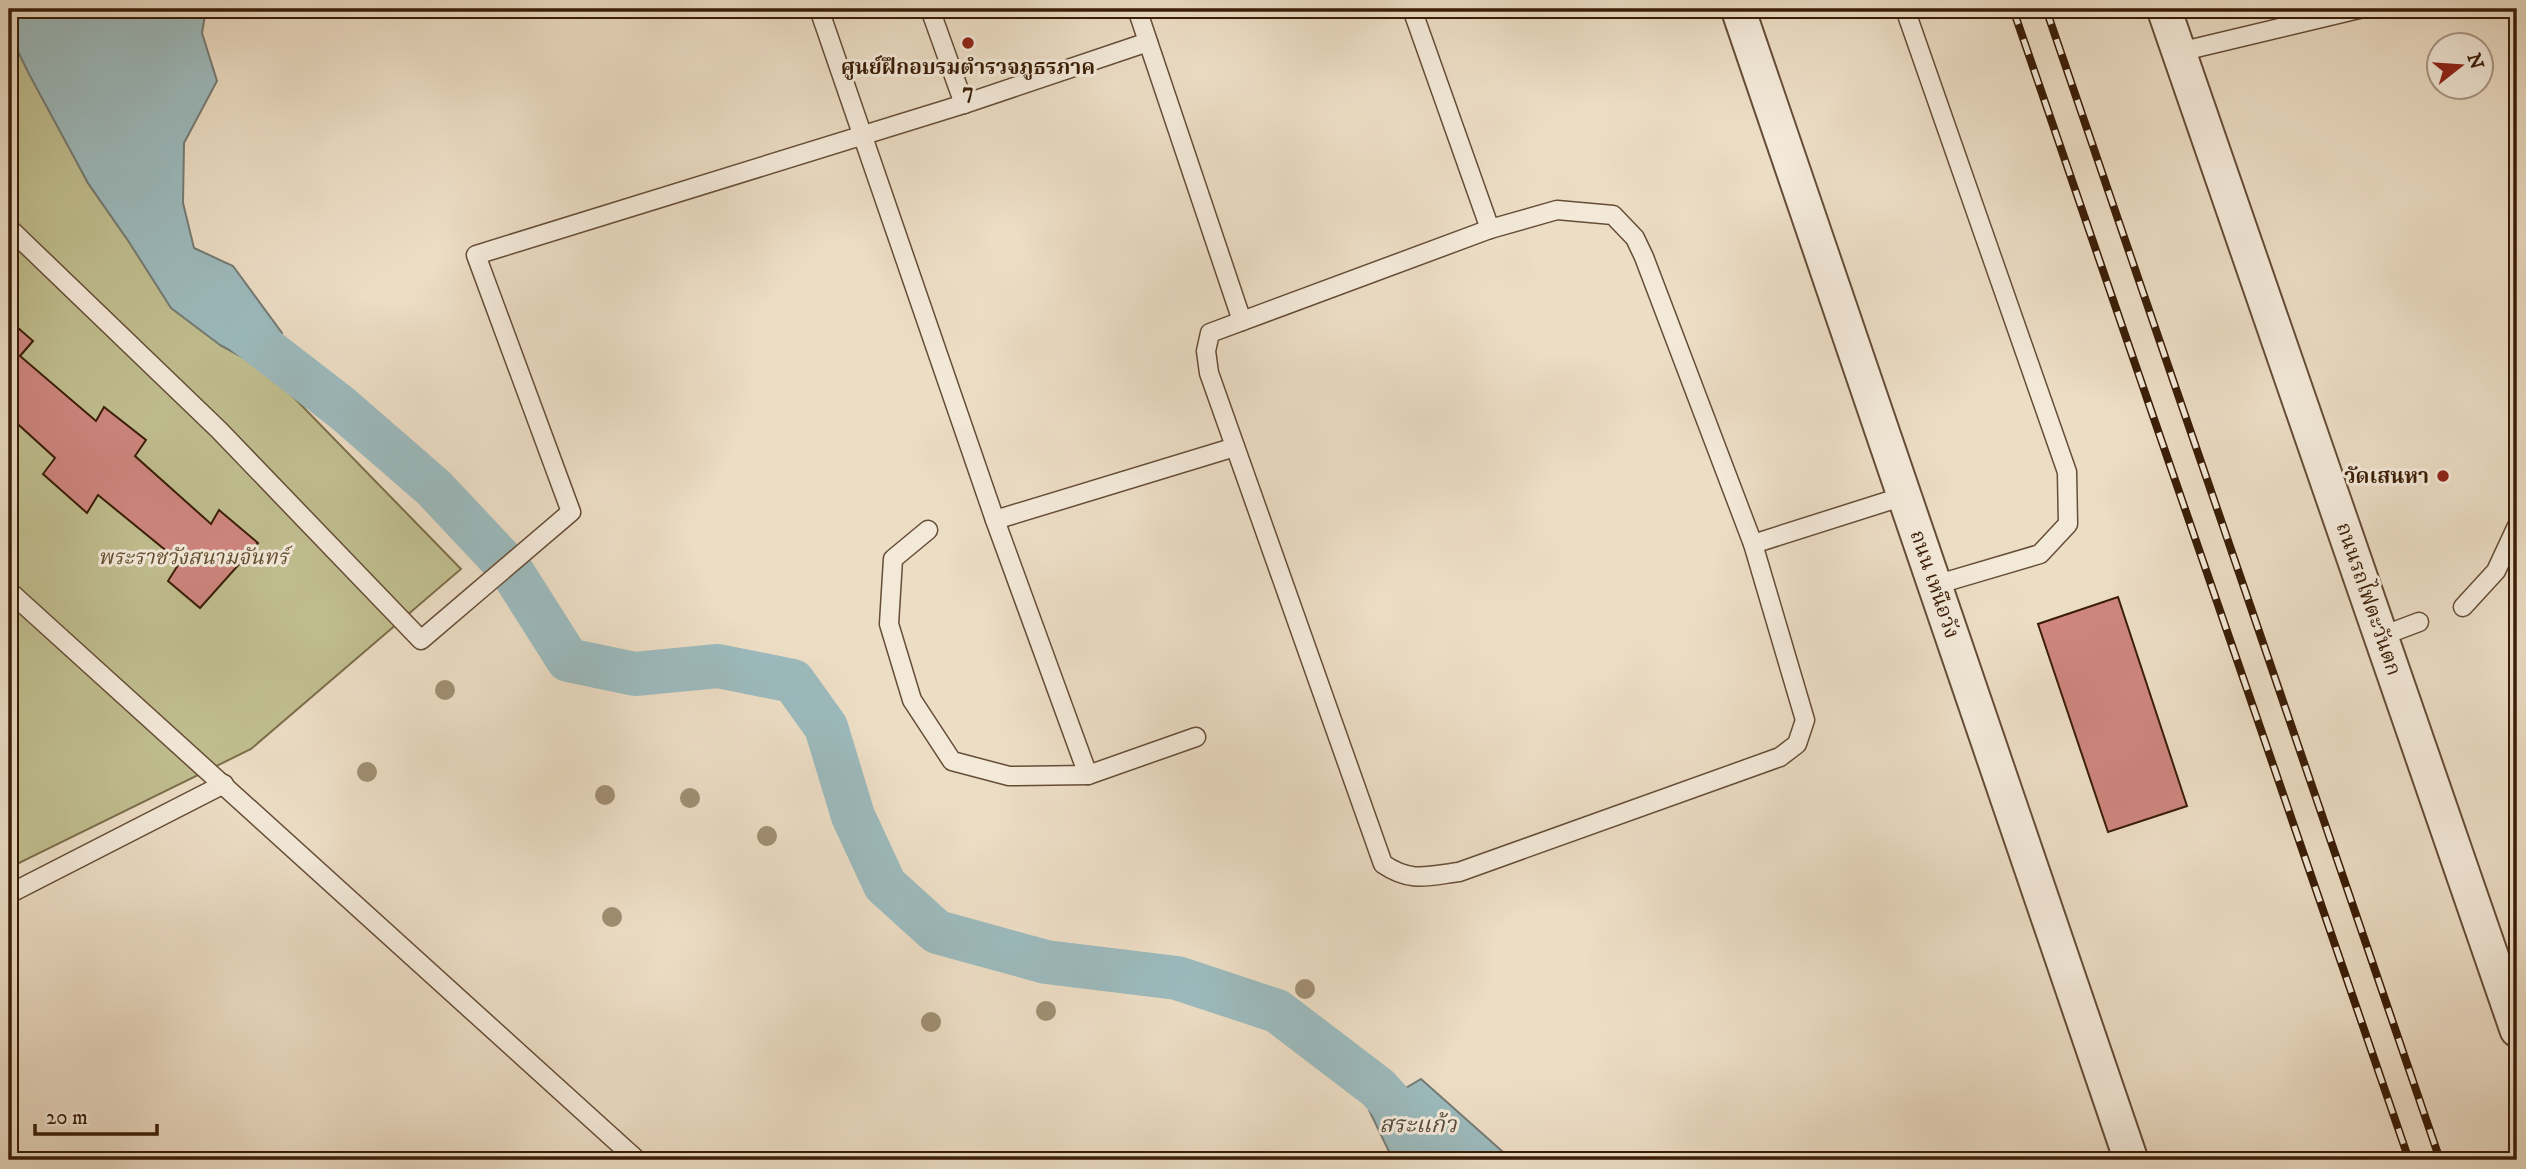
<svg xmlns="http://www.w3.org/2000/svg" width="2526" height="1169" viewBox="0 0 2526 1169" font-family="'IM FELL DW Pica','Noto Serif Thai',serif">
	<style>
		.green { fill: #c0be8f; stroke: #7d6e4a; stroke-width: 2 }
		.water { fill: #9cbabd; stroke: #757b74; stroke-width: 2 }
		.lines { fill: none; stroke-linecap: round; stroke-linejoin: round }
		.canal { stroke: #9cbabd; stroke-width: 44 }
		.building { fill: #ce867f; stroke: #3a1d06; stroke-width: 2 }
		.lane-casing { stroke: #664d36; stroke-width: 21 }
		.street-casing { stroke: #664d36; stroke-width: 37 }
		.lane { stroke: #f3e9d9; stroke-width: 18 }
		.street { stroke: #f3e9d9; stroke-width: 33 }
		.rail-casing { stroke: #3a1d06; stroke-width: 8 }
		.rail { stroke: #f3e9d9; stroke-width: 5; stroke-dasharray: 16; stroke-linecap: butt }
		.tree { fill: #a08e72 }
		.poi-dot { fill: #8f2418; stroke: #f3e9d9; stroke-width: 2.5 }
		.labels { text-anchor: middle; stroke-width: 6; stroke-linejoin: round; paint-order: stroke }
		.poi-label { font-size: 21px; font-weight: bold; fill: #3a1d06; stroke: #f3e9d9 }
		.park-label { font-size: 21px; font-style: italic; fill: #624d2f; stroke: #f3e9d9 }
		.street-label { font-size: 21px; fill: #3a1d06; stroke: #f3e9d9 }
		.water-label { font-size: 23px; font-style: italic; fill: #574c3d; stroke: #f3e9d9 }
	</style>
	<rect width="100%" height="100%" fill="#ecddc5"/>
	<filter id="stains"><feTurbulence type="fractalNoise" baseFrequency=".00286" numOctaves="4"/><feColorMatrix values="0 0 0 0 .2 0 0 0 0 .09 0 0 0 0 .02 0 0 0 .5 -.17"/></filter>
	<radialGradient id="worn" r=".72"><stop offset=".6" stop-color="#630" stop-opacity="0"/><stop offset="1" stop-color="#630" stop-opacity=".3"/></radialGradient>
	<path class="green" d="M9,33l79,150 39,56 93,106 48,26 193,198 -210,180 -242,119z"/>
	<g class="water">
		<path d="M9,9h197l-4,24 15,48 -33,62 -1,60 11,45 39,18 49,67 -14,38 -48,-26 -49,-37 -44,-69 -39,-56 -59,-109 -20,-41z"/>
		<path d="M1421,1079l91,81h-119l-24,-50z"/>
	</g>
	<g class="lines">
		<path class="canal" d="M230,316l15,17 97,75 92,80 77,82 57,90 67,14 83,-8 75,15 33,46 27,89 32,69 52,47 109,30 131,16 100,33 101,77 65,72"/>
	</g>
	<g class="building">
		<path d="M9,320l24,21 -13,15 76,65 8,-14 42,33 -11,16 76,68 8,-14 39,33 -58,65 -32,-27 12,-19 -82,-67 -11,18 -44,-39 12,-16 -46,-42z"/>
		<path d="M2118,597l69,209 -79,26 -70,-208z"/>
	</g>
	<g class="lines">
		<g class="lane-casing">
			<g id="lane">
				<path d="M819,9l176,511 93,255"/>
				<path d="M930,9l34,95"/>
				<path d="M1137,9l105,312"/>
				<path d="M1412,9l78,220"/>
				<path d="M1905,9l162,463 1,52 -28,30 -105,31"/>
				<path d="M2179,52l180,-43"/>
				<path d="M1557,210l56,5 22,23 9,19 109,287 52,176 -8,24 -17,13 -321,115c-31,4 -48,11 -76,-8l-174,-491 -3,-22 4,-18 280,-104z"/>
				<path d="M9,228l210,202 202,210 150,-128 -95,-257 488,-151 184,-62"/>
				<path d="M995,520l240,-73"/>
				<path d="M928,530l-35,29 -4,65 23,76 40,61 57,15 79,-1 108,-38"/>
				<path d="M1753,544l151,-48"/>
				<path d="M9,591l628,569"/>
				<path d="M2463,607l33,-36 21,-45"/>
				<path d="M2382,636l37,-14"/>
				<path d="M9,894l215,-110"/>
			</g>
		</g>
		<g class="street-casing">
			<g id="street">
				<path d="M1738,9l393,1151"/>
				<path d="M2164,9l353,1021"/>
			</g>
		</g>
		<use href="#lane" class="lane"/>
		<use href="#street" class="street"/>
		<g class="rail-casing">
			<g id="rail">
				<path d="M2013,9l396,1151"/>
				<path d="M2046,9l394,1151"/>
			</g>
		</g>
		<use href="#rail" class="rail"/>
	</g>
	<g class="tree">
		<circle cx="445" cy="690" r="10"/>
		<circle cx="367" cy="772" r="10"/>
		<circle cx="605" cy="795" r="10"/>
		<circle cx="690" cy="798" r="10"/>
		<circle cx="767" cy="836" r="10"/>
		<circle cx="612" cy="917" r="10"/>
		<circle cx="1305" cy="989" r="10"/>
		<circle cx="1046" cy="1011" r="10"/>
		<circle cx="931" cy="1022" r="10"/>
	</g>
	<g class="poi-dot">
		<circle cx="968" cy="43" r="7"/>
		<circle cx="2443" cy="476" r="7"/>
	</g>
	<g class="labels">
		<g class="poi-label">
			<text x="968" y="74">ศูนย์ฝึกอบรมตำรวจภูธรภาค<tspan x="968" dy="24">7</tspan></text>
			<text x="2429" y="483" text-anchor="end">วัดเสนหา</text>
		</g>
		<g class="park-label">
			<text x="193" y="564">พระราชวังสนามจันทร์</text>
		</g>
		<g class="street-label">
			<text transform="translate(1935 584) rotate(71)" y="7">ถนน เหนือวัง</text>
			<text transform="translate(2369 599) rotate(71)" y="7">ถนนรถไฟตะวันตก</text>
		</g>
		<g class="water-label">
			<text x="1418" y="1132">สระแก้ว</text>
		</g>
	</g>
	<rect width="2526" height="1169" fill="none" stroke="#ecddc5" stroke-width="35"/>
	<rect x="10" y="10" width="2505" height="1148" fill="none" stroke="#3a1d06" stroke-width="3.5"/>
	<rect x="18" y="18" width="2491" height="1134" fill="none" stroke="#3a1d06" stroke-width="2"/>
	<g transform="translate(2460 66) rotate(73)"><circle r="33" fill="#f3e9d9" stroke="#a99785" stroke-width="2"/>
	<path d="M0-5L12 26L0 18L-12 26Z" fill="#8f2418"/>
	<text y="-10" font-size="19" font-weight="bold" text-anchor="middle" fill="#3a1d06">N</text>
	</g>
	<path d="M35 1124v10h122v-10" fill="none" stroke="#3a1d06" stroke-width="3.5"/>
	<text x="46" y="1124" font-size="21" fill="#3a1d06" stroke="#f3e9d9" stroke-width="5" paint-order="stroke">20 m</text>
	<rect width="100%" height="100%" filter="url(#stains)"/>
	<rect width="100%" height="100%" fill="url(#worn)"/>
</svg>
